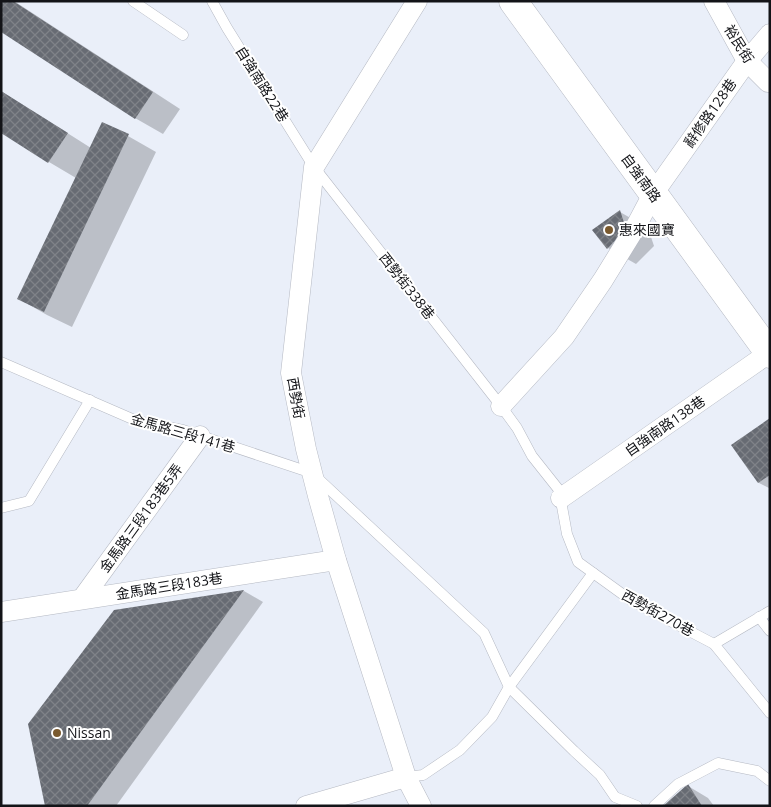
<svg xmlns="http://www.w3.org/2000/svg" width="771" height="807" viewBox="0 0 771 807" font-family="'Open Sans','Noto Sans TC',sans-serif">
	<style>
		.shadow { fill: #0003 }
		.building { fill: url(#building-cross-hatch) }
		.lines { fill: none; stroke-linecap: round; stroke-linejoin: round }
		.lane-casing { stroke: #b5b9c3; stroke-width: 11 }
		.street-casing { stroke: #b5b9c3; stroke-width: 21 }
		.secondary-casing { stroke: #b5b9c3; stroke-width: 29 }
		.lane { stroke: #fff; stroke-width: 10 }
		.street { stroke: #fff; stroke-width: 20 }
		.secondary { stroke: #fff; stroke-width: 28 }
		.poi-dot { fill: #7a5a2f; stroke: #fff; stroke-width: 2 }
		.labels { text-anchor: middle; stroke-width: 4; stroke-linejoin: round; paint-order: stroke }
		.street-label { font-size: 14px; fill: #131418; stroke: #fff }
		.poi-label { font-size: 14px; fill: #131418; stroke: #fff; text-anchor: start }
	</style>
	<defs>
		<pattern id="building-cross-hatch" width="8" height="8" patternUnits="userSpaceOnUse" patternTransform="scale(1.25)"><rect width="8" height="8" fill="#676b73"/><path d="M0 0l8 8M0 8l8-8" fill="none" stroke="#7f8288"/></pattern>
	</defs>
	<rect width="100%" height="100%" fill="#eaeff9"/>
	<g class="shadow">
		<path d="M1,1h13l166,108 -17,25 -28,-16z"/>
		<path d="M1,91l90,57 12,-25 25,13 28,16 -84,175 -25,-12 -28,-16 57,-121 -27,-16 -48,-30z"/>
		<path d="M620,212l28,16 6,18 -18,18 -28,-16 -14,-18z"/>
		<path d="M770,419v69h-1l-10,-5 -26,-37z"/>
		<path d="M244,591l19,11 -147,204h-70l68,-195z"/>
		<path d="M688,786l20,12 6,8h-49z"/>
	</g>
	<g class="building">
		<path d="M1,1h12l140,91 -18,27 -134,-87z"/>
		<path d="M1,91l67,42 -20,30 -47,-30z"/>
		<path d="M102,122l27,12 -85,178 -27,-13z"/>
		<path d="M620,210l6,19 -19,20 -15,-19z"/>
		<path d="M770,418v57l-12,8 -27,-38z"/>
		<path d="M244,590l-157,216h-42l-17,-82 86,-114z"/>
		<path d="M688,784l14,22h-39z"/>
	</g>
	<g class="lines">
		<g class="lane-casing">
			<g id="lane">
				<path d="M133,1l50,34"/>
				<path d="M212,1l15,27 87,139 187,239 16,22 15,28 27,34 8,44 11,28 54,39 82,43 56,69"/>
				<path d="M1,362l136,59 46,9 129,43 172,160 25,54 65,64 26,24 15,22 22,9"/>
				<path d="M1,508l28,-7 61,-101"/>
				<path d="M759,617l11,14"/>
				<path d="M714,644l56,-33"/>
				<path d="M406,777l17,-2 37,-25 32,-33 17,-30 84,-114"/>
				<path d="M654,806l24,-22 40,-21 39,8 13,10"/>
			</g>
		</g>
		<g class="street-casing">
			<g id="street">
				<path d="M417,1l-103,166 -23,206 15,76 12,47 18,64 70,217 15,29"/>
				<path d="M714,1l33,60 21,21h2"/>
				<path d="M501,406l63,-69 39,-57 32,-52 18,-34 94,-133 23,-27"/>
				<path d="M561,498l208,-145"/>
				<path d="M82,599l118,-163"/>
				<path d="M1,612l335,-52"/>
				<path d="M306,806l100,-29"/>
			</g>
		</g>
		<g class="secondary-casing">
			<path id="secondary" d="M513,1l257,353"/>
		</g>
		<use href="#lane" class="lane"/>
		<use href="#street" class="street"/>
		<use href="#secondary" class="secondary"/>
	</g>
	<g class="poi-dot">
		<circle cx="609" cy="230" r="5"/>
		<circle cx="57" cy="733" r="5"/>
	</g>
	<g class="labels">
		<g class="street-label">
			<text transform="translate(739 44) rotate(58)" y="5">裕民街</text>
			<text transform="translate(262 84) rotate(58)" y="5">自強南路22巷</text>
			<text transform="translate(710 113) rotate(-55)" y="5">辭修路128巷</text>
			<text transform="translate(641 178) rotate(54)" y="5">自強南路</text>
			<text transform="translate(407 286) rotate(52)" y="5">西勢街338巷</text>
			<text transform="translate(296 398) rotate(80)" y="5">西勢街</text>
			<text transform="translate(665 426) rotate(-35)" y="5">自強南路138巷</text>
			<text transform="translate(183 433) rotate(16)" y="5">金馬路三段141巷</text>
			<text transform="translate(141 518) rotate(-54)" y="5">金馬路三段183巷5弄</text>
			<text transform="translate(169 586) rotate(-9)" y="5">金馬路三段183巷</text>
			<text transform="translate(658 613) rotate(29)" y="5">西勢街270巷</text>
		</g>
		<g class="poi-label">
			<text x="619" y="235">惠來國寶</text>
			<text x="67" y="738">Nissan</text>
		</g>
	</g>
	<rect width="771" height="807" fill="none" stroke="#131418" stroke-width="5"/>
</svg>
